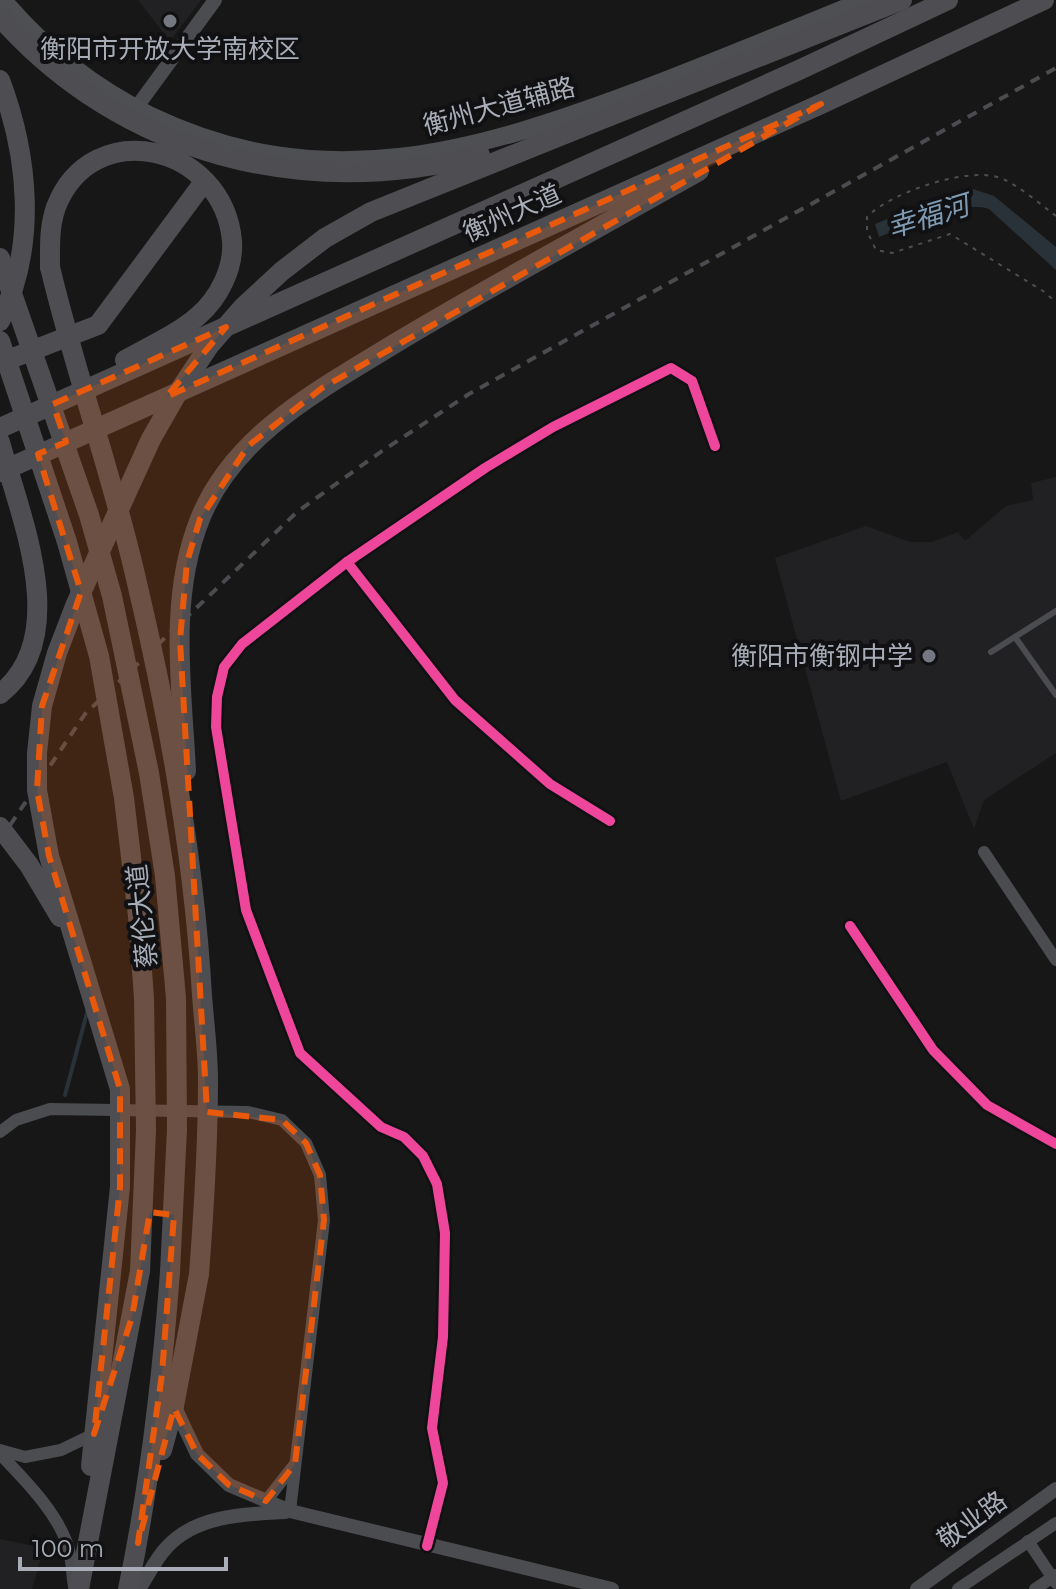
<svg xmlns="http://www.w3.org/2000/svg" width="1056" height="1589" viewBox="0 0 1056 1589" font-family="Montserrat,'Noto Sans SC',sans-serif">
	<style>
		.built { fill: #212123 }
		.water { fill: #2a3239 }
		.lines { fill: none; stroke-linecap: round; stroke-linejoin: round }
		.stream { stroke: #2a3239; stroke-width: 4 }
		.path { stroke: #4d4e52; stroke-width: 2; stroke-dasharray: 4 6; stroke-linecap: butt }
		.service { stroke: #4b4c50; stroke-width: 6 }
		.minor { stroke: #4b4c50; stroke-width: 12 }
		.tertiary { stroke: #4b4c50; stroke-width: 14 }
		.primary { stroke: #4d4f52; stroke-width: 18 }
		.trunk { stroke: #4e4e52; stroke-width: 20 }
		.rail { stroke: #4b4c4f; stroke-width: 4; stroke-dasharray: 10 8; stroke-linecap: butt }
		.trunk-bridge { stroke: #4e4e52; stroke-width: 20 }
		.cycleway-casing { stroke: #111113; stroke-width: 15 }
		.cycleway { stroke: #ed469a; stroke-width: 10 }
		.marked { fill: #e8590c; fill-opacity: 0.2; stroke: #e8590c; stroke-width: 6; stroke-dasharray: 16 10; stroke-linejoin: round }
		.poi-dot { fill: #757880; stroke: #111113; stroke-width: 3 }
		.labels { text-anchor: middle; stroke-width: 8; stroke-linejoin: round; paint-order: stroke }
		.poi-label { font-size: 26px; fill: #a8adb8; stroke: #111113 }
		.street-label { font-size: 26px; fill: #a8adb8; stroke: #111113 }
		.water-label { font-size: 28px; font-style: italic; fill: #7f9bb3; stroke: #111113 }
	</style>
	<rect width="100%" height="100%" fill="#171717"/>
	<g class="built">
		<path d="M138,0h63l-31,41z"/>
		<path d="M1056,477v276l-72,47 -10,29 -27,-67 -106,39 -66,-243 91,-32 44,16h22l26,-10 7,9 41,-35 27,-6 -2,-17z"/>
		<path d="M0,1539l44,9 -12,41h-32z"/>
	</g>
	<path class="water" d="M973,189l21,7 62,51v23l-67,-61c-31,-10 -80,17 -110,28l-4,-13 83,-33z"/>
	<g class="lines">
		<path class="stream" d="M65,1095l23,-86"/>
		<path class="path" d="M1056,216c-16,-12 -33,-27 -51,-36 -31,-17 -116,13 -138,37v14l9,19 16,3 58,-19 93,57 13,11"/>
		<g class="service">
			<path d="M1015,637l41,58"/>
			<path d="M991,652l65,-41"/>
		</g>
		<g class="minor">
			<path d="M347,562l108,138 95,84 60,37"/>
			<path d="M984,852l72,108"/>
			<path d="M850,926l83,124 54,55 69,39"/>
			<path d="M0,1132l16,-12 34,-11 198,3 34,8 24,23 14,32 4,45 -34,291"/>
			<path d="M0,1450l25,7 36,-7 33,-16"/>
			<path d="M0,1454c24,25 60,61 69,96 3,12 3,25 5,37"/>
			<path d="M266,1501l29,-37"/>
			<path d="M1028,1541l28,42"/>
			<path d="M427,1546l16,-63 -11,-55 11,-91 2,-104 -8,-49 -14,-28 -19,-19 -23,-10 -81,-74 -54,-143 -30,-183 1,-30 7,-30 18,-23 105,-82 138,-94 68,-41 118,-59 21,13 23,65"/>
			<path d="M958,1589l98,-66"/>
			<path d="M1035,1589l21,-14"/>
		</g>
		<g class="tertiary">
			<path d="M136,108l79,-108"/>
			<path d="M174,1405l23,49 32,31 61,26 322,78"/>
			<path d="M139,1589c9,-13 17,-31 28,-42 29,-32 79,-33 118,-35"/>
			<path d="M917,1589l139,-100"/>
		</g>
		<path class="primary" d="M3,0c41,49 89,86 146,115 174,84 327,37 497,-27 73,-28 146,-58 219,-88"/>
		<g class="trunk">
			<path d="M580,128l322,-128"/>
			<path d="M615,218l84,-47"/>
			<path d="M0,258l8,24"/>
			<path d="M50,267c0,-21 -1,-40 6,-60 36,-93 167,-63 176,34 2,27 -13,57 -34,75 -19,17 -50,31 -73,44"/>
			<path d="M0,363l98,-38 103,-139"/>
			<path d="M0,428l799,-358 149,-70"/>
			<path d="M0,472l821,-368 223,-104"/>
			<path d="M162,1450l12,-44 25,-132"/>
			<path d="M91,1466l9,-87"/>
			<path d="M79,1589l61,-318"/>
			<path d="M128,1589c22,-104 34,-210 42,-317"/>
		</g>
		<path class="rail" d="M0,840l85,-126 212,-202 85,-61 87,-57 587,-326"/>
		<g class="trunk-bridge">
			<path d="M0,17c122,138 305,184 480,138"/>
			<path d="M0,80c29,77 37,166 0,241"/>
			<path d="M50,267c25,106 63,209 87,316 32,135 57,273 65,412 2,28 6,57 6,85 0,65 -4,129 -9,194"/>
			<path d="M8,282l81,233 23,81 37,177 16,103 11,122 1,131 -7,143"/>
			<path d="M0,341l67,201 32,114 25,142 14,118 6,82 2,132 -6,141"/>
			<path d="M0,442c20,74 73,195 0,252"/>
			<path d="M186,771c-4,-82 -18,-173 14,-252 34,-85 121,-130 194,-175 73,-44 148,-85 221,-126"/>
			<path d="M0,827l29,38 31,52"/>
			<path d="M100,1379l20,-192v-98l-71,-233 -12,-66v-37l5,-47 15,-53 18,-47 76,-167 24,-42 34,-51 34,-39 39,-36 43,-33 46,-26 209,-84"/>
		</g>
		<g class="cycleway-casing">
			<g id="cycleway">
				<path d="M347,562l108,138 95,84 60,37"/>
				<path d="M850,926l83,124 54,55 69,39"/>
				<path d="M427,1546l16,-63 -11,-55 11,-91 2,-104 -8,-49 -14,-28 -19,-19 -23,-10 -81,-74 -54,-143 -30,-183 1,-30 7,-30 18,-23 105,-82 138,-94 68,-41 118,-59 21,13 23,65"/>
			</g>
		</g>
		<use href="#cycleway" class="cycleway"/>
	</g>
	<path class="marked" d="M821,104l-499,284 -74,58 -48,73 -13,43 -7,78 27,472 75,8 24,23 14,32 4,45 -29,244 -29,37 -37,-16 -32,-31 -23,-46 -36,135 24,-169 12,-159 -24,-3 -18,105 -38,117 26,-247v-98l-71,-233 -12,-66 5,-84 39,-114 -43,-138 28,-12 -13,-38 173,-77 -60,70z"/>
	<g class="poi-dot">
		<circle cx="170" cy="21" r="8"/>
		<circle cx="929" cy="656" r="8"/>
	</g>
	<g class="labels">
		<g class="poi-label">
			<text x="170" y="58">衡阳市开放大学南校区</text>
			<text x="913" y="665" text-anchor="end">衡阳市衡钢中学</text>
		</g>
		<g class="street-label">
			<text transform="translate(499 106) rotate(-15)" y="9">衡州大道辅路</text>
			<text transform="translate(512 213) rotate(-24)" y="9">衡州大道</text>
			<text transform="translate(142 916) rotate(-96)" y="9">蔡伦大道</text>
			<text transform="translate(972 1520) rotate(-36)" y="9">敬业路</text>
		</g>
		<g class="water-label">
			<text transform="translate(928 216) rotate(-17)" y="10">幸福河</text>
		</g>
	</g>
	<path d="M20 1557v12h206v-12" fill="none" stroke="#a8adb8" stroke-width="4"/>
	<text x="32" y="1557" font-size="24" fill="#a8adb8" stroke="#111113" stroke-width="6" paint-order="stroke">100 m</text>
</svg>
